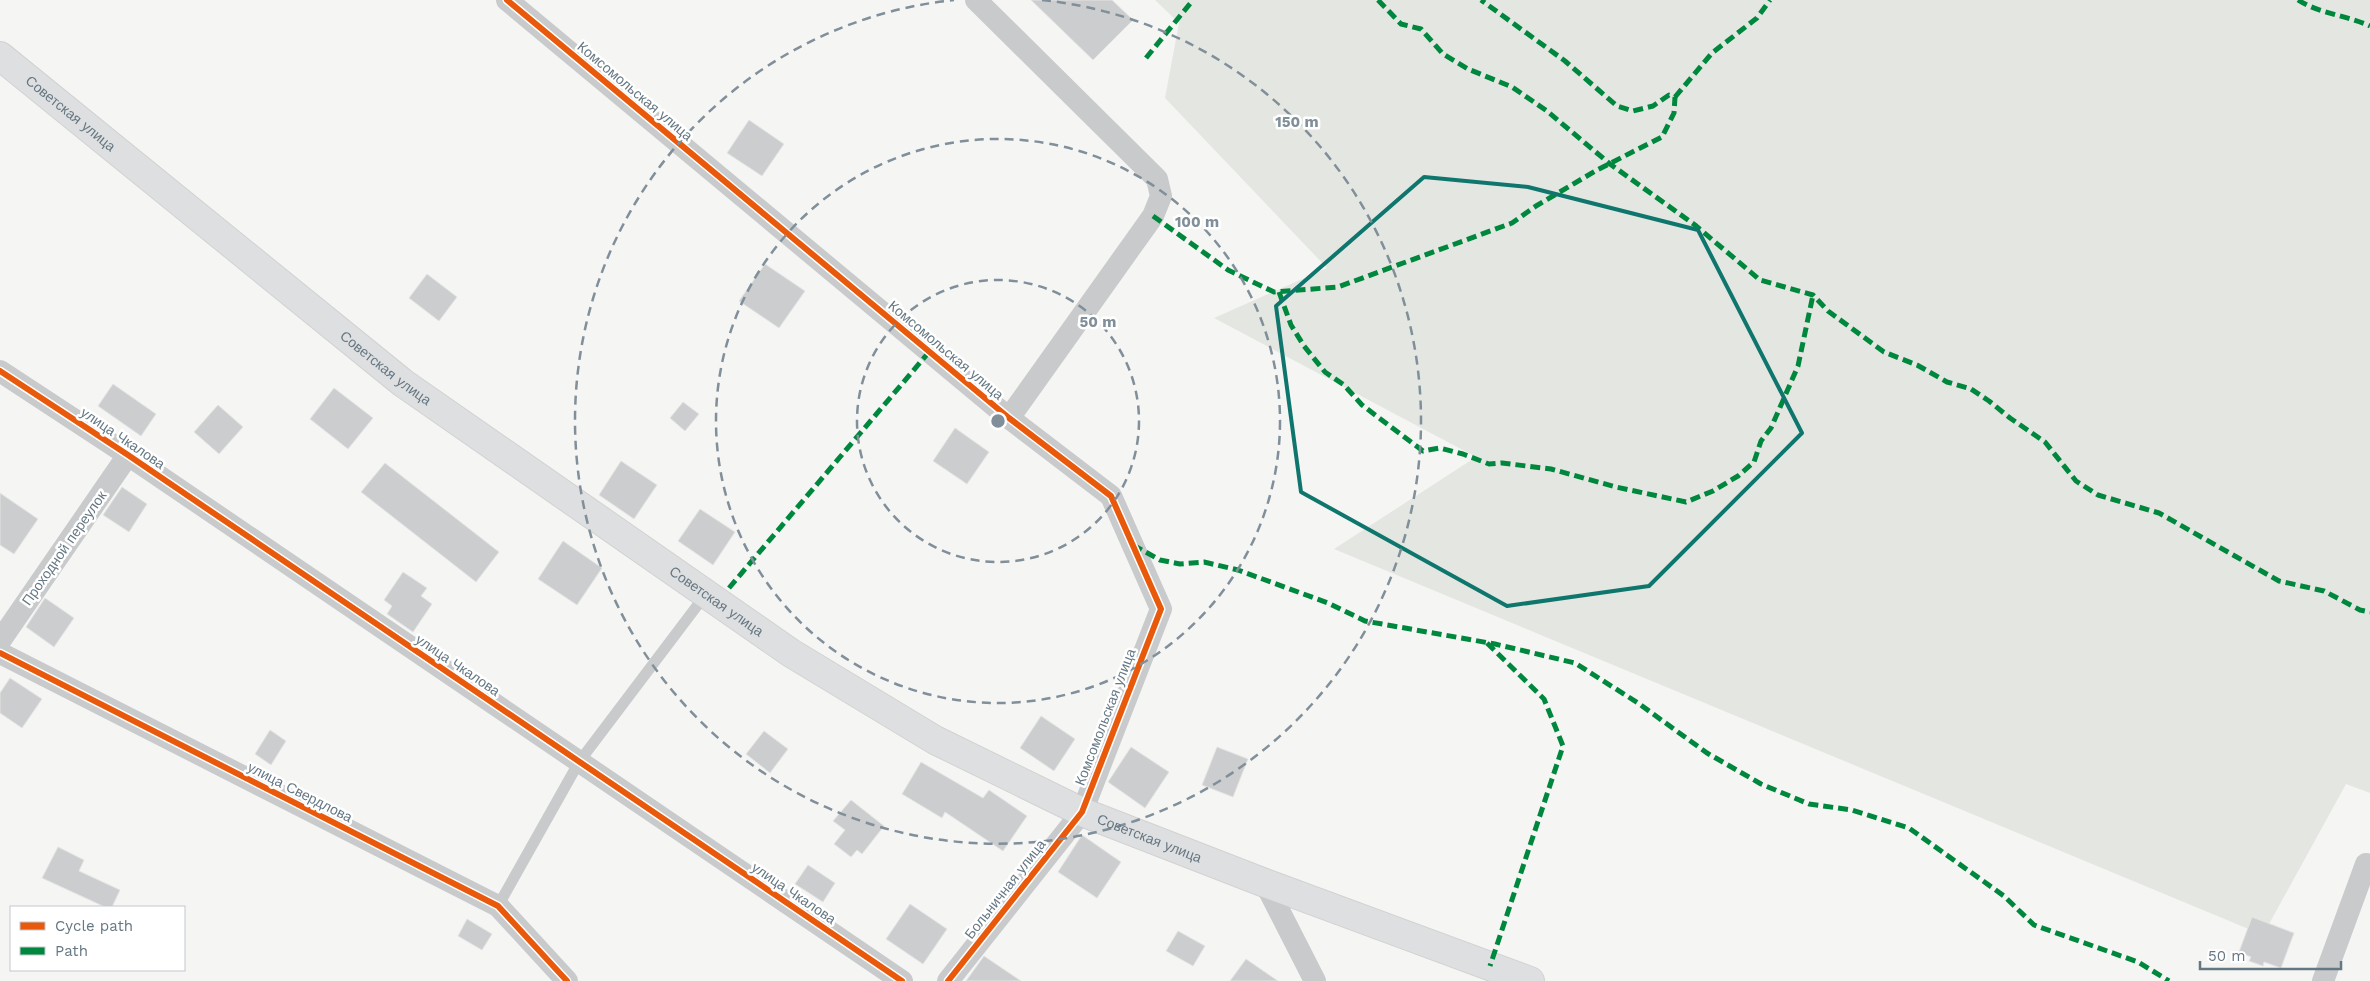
<svg xmlns="http://www.w3.org/2000/svg" width="2370" height="981" viewBox="0 0 2370 981" font-family="'Work Sans',sans-serif">
	<style>
		.green { fill: #e4e7e1 }
		.building { fill: #cccdce; stroke: #e4e4e4 }
		.lines { fill: none; stroke-linecap: round; stroke-linejoin: round }
		.primary-casing { stroke: #d2d2d2; stroke-width: 30 }
		.service { stroke: #c9cacb; stroke-width: 11 }
		.minor { stroke: #c9cacb; stroke-width: 22 }
		.primary { stroke: #dedfe0; stroke-width: 28 }
		.quiet { stroke: #00873e; stroke-width: 5; stroke-dasharray: 10 5; stroke-linecap: butt }
		.cycleway-casing { stroke: #fff; stroke-width: 9 }
		.cycleway { stroke: #e8590c; stroke-width: 6 }
		.marked { fill: none; stroke: #0f766e; stroke-width: 4; stroke-linejoin: round }
		.ring { fill: none; stroke: #808f99; stroke-width: 2.5; stroke-dasharray: 9 6 }
		.labels { text-anchor: middle; stroke-width: 5; stroke-linejoin: round; paint-order: stroke }
		.street-label { font-size: 14px; fill: #657783; stroke: #fff }
		.centre { fill: #808f99; stroke: #fff; stroke-width: 2.5 }
		.ring-label { font-size: 15px; text-anchor: middle; font-weight: bold; fill: #808f99; stroke: #fff; stroke-width: 5; stroke-linejoin: round; paint-order: stroke }
	</style>
	<rect width="100%" height="100%" fill="#f5f5f4"/>
	<path class="green" d="M1155,0h1215v793l-24,-9 -83,151 -929,-386 142,-92 -262,-139 113,-50 -162,-170 14,-75z"/>
	<g class="building">
		<path d="M1031,0h81l21,20 -40,40z"/>
		<path d="M749,120l35,24 -22,32 -35,-23z"/>
		<path d="M765,264l40,27 -26,37 -40,-27z"/>
		<path d="M427,274l30,23 -18,24 -30,-23z"/>
		<path d="M113,384l43,30 -15,22 -43,-30z"/>
		<path d="M334,388l39,30 -25,31 -38,-30z"/>
		<path d="M683,402l16,12 -14,17 -15,-13z"/>
		<path d="M218,405l25,22 -24,27 -25,-22z"/>
		<path d="M955,428l34,24 -22,32 -34,-23z"/>
		<path d="M621,461l36,24 -23,34 -35,-24z"/>
		<path d="M385,463l114,89 -23,30 -115,-90z"/>
		<path d="M122,487l25,17 -18,28 -26,-17z"/>
		<path d="M0,493l38,26 -24,35 -14,-9z"/>
		<path d="M700,509l35,23 -22,33 -35,-24z"/>
		<path d="M563,541l39,27 -25,37 -39,-26z"/>
		<path d="M403,572l24,16 -6,8 11,8 -19,28 -26,-18 5,-8 -8,-6z"/>
		<path d="M45,598l29,20 -20,29 -28,-20z"/>
		<path d="M10,678l32,21 -20,29 -22,-15v-20z"/>
		<path d="M1041,716l34,23 -21,32 -34,-23z"/>
		<path d="M270,730l16,11 -15,24 -16,-11z"/>
		<path d="M764,731l24,18 -18,24 -24,-19z"/>
		<path d="M1131,747l38,25 -24,36 -37,-26z"/>
		<path d="M1217,747l31,12 -15,38 -31,-12z"/>
		<path d="M921,762l62,36 6,-8 38,26 -24,35 -58,-39 -3,6 -40,-24z"/>
		<path d="M851,800l33,26 -22,28 -5,-4 -6,7 -17,-13 11,-14 -12,-9z"/>
		<path d="M1082,835l39,27 -24,36 -39,-26z"/>
		<path d="M58,847l26,13 -5,11 41,19 -8,17h-7l-63,-29z"/>
		<path d="M808,865l27,18 -12,19 -28,-18z"/>
		<path d="M910,904l37,25 -24,35 -37,-25z"/>
		<path d="M2252,917l42,16 -13,35 -17,-6 -1,4 -14,-5 2,-4 -12,-5z"/>
		<path d="M467,919l25,15 -10,16 -24,-14z"/>
		<path d="M1178,931l27,15 -12,20 -27,-15z"/>
		<path d="M984,956l37,25h-55z"/>
		<path d="M1246,959l32,22h-48z"/>
	</g>
	<g class="lines">
		<g class="primary-casing">
			<g id="primary">
				<path id="s1" d="M0,56l403,327 388,270 144,87 147,72 183,71 265,98"/>
			</g>
		</g>
		<path class="service" d="M498,906l81,-144 127,-168"/>
		<g class="minor">
			<path d="M507,0l502,418 102,78 50,113 -79,203 -134,169"/>
			<path d="M976,0l181,179 4,17 -8,20 -144,202"/>
			<path d="M0,371l128,84 774,526"/>
			<path d="M0,641l128,-186"/>
			<path d="M0,653l498,253 69,75"/>
			<path d="M1265,883l50,98"/>
			<path d="M2323,981l43,-117 4,1"/>
		</g>
		<use href="#primary" class="primary"/>
		<g class="quiet">
			<path d="M1378,0l23,24 20,5 22,25 25,15 44,18 35,24 63,53 85,61 65,55 53,15 15,16 56,41 33,13 30,17 24,7 18,12 21,17 35,24 31,39 22,14 61,18 120,68 45,10 36,19 10,2"/>
			<path d="M2298,0c22,14 48,15 72,26"/>
			<path d="M1146,58l47,-58"/>
			<path d="M1675,97l37,-44 45,-35 13,-18"/>
			<path d="M1153,216l75,54 46,22 64,-5 174,-64 24,-17 61,-36 65,-33 12,-24 1,-16 -6,-2 -16,11 -20,5 -16,-5 -52,-45 -84,-61"/>
			<path d="M1279,292l12,33 13,21 21,26 19,13 18,20 61,46 17,-3 23,6 26,10 13,-1 49,6 65,18 70,15 27,-11 25,-15 16,-14 7,-21 10,-13 27,-62 15,-71"/>
			<path d="M1133,545l27,15 20,4 24,-2 34,8 90,33 37,18 130,23 80,19 63,40 69,50 54,31 48,20 43,6 57,18 95,68 30,29 104,37 31,19"/>
			<path d="M729,588l200,-236"/>
			<path d="M1487,643l57,56 19,47 -73,220"/>
		</g>
		<g class="cycleway-casing">
			<g id="cycleway">
				<path d="M507,0l502,418 102,78 50,113 -79,203 -134,169"/>
				<path d="M0,371l128,84 774,526"/>
				<path d="M0,653l498,253 69,75"/>
			</g>
		</g>
		<use href="#cycleway" class="cycleway"/>
	</g>
	<path class="marked" d="M1424,177l104,10 170,43 104,203 -153,153 -142,20 -206,-114 -25,-186z"/>
	<g class="ring">
		<circle cx="998" cy="421" r="141"/>
		<circle cx="998" cy="421" r="282"/>
		<path d="M1042 0A423 423 0 1 1 954 0"/>
	</g>
	<g class="labels">
		<g class="street-label">
			<text transform="translate(635 91) rotate(40)" y="5">Комсомольская улица</text>
			<text dy="5" stroke="none"><textPath href="#s1" startOffset="91">Советская улица</textPath></text>
			<text transform="translate(946 350) rotate(40)" y="5">Комсомольская улица</text>
			<text dy="5" stroke="none"><textPath href="#s1" startOffset="496">Советская улица</textPath></text>
			<text transform="translate(123 438) rotate(34)" y="5">улица Чкалова</text>
			<text transform="translate(64 548) rotate(-55)" y="5">Проходной переулок</text>
			<text dy="5" stroke="none"><textPath href="#s1" startOffset="901">Советская улица</textPath></text>
			<text transform="translate(458 665) rotate(34)" y="5">улица Чкалова</text>
			<text transform="translate(1105 717) rotate(-69)" y="5">Комсомольская улица</text>
			<text transform="translate(300 792) rotate(27)" y="5">улица Свердлова</text>
			<text dy="5" stroke="none"><textPath href="#s1" startOffset="1396">Советская улица</textPath></text>
			<text transform="translate(1005 889) rotate(-52)" y="5">Больничная улица</text>
			<text transform="translate(794 893) rotate(34)" y="5">улица Чкалова</text>
		</g>
	</g>
	<circle cx="998" cy="421" r="8" class="centre"/>
	<g class="ring-label">
		<text x="1297" y="127">150 m</text>
		<text x="1197" y="227">100 m</text>
		<text x="1098" y="327">50 m</text>
	</g>
	<rect x="10" y="906" width="175" height="65" fill="#ffffff" stroke="#c1c9cd"/>
	<rect x="20" y="922" width="25" height="8" fill="#e8590c" stroke="#c1c9cd"/>
	<text x="55" y="931" font-size="15" fill="#657783">Cycle path</text>
	<rect x="20" y="947" width="25" height="8" fill="#00873e" stroke="#c1c9cd"/>
	<text x="55" y="956" font-size="15" fill="#657783">Path</text>
	<path d="M2200 961v8h141v-8" fill="none" stroke="#657783" stroke-width="2.5"/>
	<text x="2208" y="961" font-size="15" fill="#657783" stroke="#ffffff" stroke-width="4" paint-order="stroke">50 m</text>
</svg>
